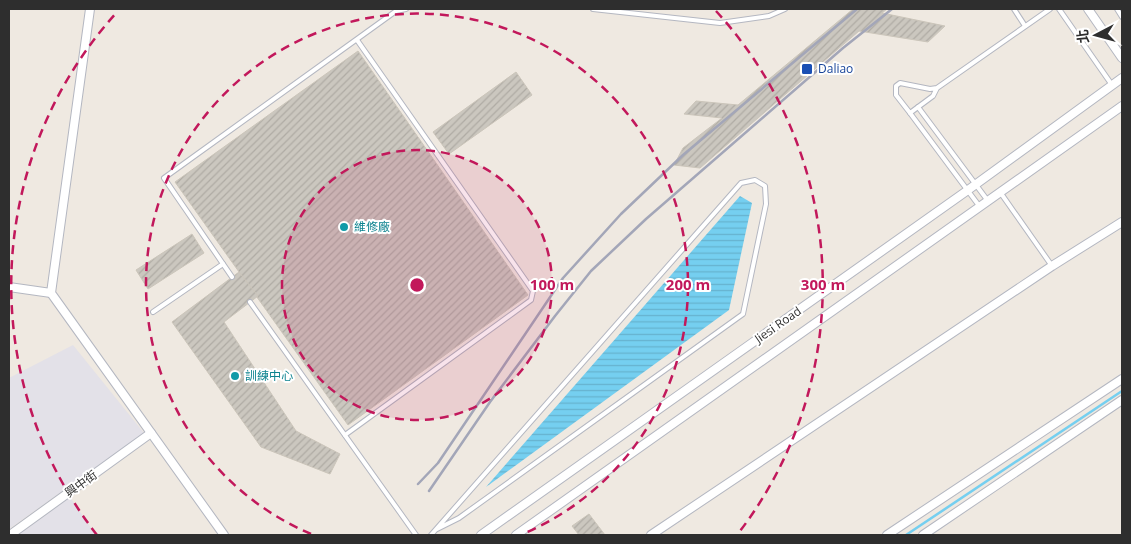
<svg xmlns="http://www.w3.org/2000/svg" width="1131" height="544" viewBox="0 0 1131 544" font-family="'Open Sans','Noto Sans TC',sans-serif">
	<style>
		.industrial { fill: #e3e1e8 }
		.water { fill: url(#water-rules) }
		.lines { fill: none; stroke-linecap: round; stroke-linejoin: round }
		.stream { stroke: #75cff0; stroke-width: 2.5 }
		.building { fill: url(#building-hatch); stroke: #cbc5ba }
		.lane-casing { stroke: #b4b7c1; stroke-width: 6 }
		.street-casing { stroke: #b4b7c1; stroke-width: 10 }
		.lane { stroke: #fff; stroke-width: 4 }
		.street { stroke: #fff; stroke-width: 8 }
		.rail { stroke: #a3a6b8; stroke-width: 2.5 }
		.ring { fill: none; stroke: #c2185b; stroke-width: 2.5; stroke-dasharray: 9 6 }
		.transit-dot { fill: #1a4fb4; stroke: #fff; stroke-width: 2 }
		.culture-dot { fill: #0f9aa8; stroke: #fff; stroke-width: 2 }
		.labels { text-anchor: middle; stroke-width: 4; stroke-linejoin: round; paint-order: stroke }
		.transit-label { font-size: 12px; fill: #164399; stroke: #fff; text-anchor: start }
		.culture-label { font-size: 12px; fill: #0d838f; stroke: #fff; text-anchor: start }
		.street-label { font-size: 12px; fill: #2e2e2e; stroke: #fff }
		.centre { fill: #c2185b; stroke: #fff; stroke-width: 2.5 }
		.ring-label { font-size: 15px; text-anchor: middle; font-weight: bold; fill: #c2185b; stroke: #fff; stroke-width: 4; stroke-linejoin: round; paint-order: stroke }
	</style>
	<defs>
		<pattern id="water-rules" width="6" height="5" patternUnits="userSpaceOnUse" patternTransform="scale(1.25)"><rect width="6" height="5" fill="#75cff0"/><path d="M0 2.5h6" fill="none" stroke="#66b2ce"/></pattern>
		<pattern id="building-hatch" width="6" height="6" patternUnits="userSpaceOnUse" patternTransform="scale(1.25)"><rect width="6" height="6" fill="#cbc7bf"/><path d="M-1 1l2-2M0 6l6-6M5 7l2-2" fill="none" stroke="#afaba4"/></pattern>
	</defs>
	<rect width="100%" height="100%" fill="#efe9e1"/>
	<g class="industrial">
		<path d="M73,345l71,88 -135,96v-151z"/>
		<path d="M70,497l26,38h-78z"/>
	</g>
	<path class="water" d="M740,196l12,7 -23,107 -243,177z"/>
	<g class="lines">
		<path class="stream" d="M906,535l216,-144"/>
	</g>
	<g class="building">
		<path d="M853,9h34l-5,4 63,13 -17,16 -69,-11 -159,137 -26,-3 9,-17 39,-30 -38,-4 12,-13 42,4z"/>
		<path d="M358,51l170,244 -180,130 -173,-243z"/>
		<path d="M516,72l16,23 -83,59 -16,-22z"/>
		<path d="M192,234l12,19 -56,36 -12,-19z"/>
		<path d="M239,272l19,24 -34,26 72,109 44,23 -10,20 -69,-27 -89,-125z"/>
		<path d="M589,514l16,21h-26l-7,-9z"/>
	</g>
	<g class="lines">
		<g class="lane-casing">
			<g id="lane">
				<path d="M593,9l127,14 49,-7 16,-7"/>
				<path d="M1014,9l11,17"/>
				<path d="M1059,9l53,76"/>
				<path d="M1117,9l5,8"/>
				<path d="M937,88l-4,8 -23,17 -14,-18v-9l4,-3 30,6 7,-1 113,-79"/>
				<path d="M918,107l70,94"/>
				<path d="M910,113l70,94"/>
				<path d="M1000,192l52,74"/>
				<path d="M232,277l-68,-99 232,-167 10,-2"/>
				<path d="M250,302l166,233"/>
				<path d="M153,312l70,-48"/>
				<path d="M345,435l186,-135 2,-9 -176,-251"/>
				<path d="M431,535l310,-352 14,-3 10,6 1,18 -23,110 -284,204 -22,11"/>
			</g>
		</g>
		<g class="street-casing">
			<g id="street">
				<path d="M90,9l-39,284 173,242"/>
				<path d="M1088,9l34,49"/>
				<path d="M9,287l42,6"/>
				<path d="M10,535l141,-102"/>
				<path d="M481,535l487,-345 154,-112"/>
				<path d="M516,535l606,-429"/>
				<path d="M651,535l401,-269 70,-44"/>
				<path d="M887,535l235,-156"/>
				<path d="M923,535l199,-135"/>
			</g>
		</g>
		<use href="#lane" class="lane"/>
		<use href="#street" class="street"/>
		<g class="rail">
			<path d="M418,484l20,-21 125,-185 58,-64 62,-59 174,-146"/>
			<path d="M429,491l61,-89 65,-86 36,-45 55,-52 197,-171 49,-39"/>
		</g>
	</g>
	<circle cx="417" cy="285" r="135" fill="#c2185b" fill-opacity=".12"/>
	<g class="ring">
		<circle cx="417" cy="285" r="135"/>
		<path d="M311 534A271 271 0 1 1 523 534"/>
		<path d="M97 535A406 406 0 0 1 118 11M716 11A406 406 0 0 1 737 535"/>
	</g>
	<rect class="transit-dot" x="801" y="63" width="12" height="12" rx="2.5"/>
	<g class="culture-dot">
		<circle cx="344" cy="227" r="5"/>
		<circle cx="235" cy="376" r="5"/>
	</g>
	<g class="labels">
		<g class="transit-label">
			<text x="818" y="73">Daliao</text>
		</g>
		<g class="culture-label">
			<text x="354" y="231">維修廠</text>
			<text x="245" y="380">訓練中心</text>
		</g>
		<g class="street-label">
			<text transform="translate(778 325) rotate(-35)" y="4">Jiesi Road</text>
			<text transform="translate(81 484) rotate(-36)" y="4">興中街</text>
		</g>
	</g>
	<circle cx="417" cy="285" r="8" class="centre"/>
	<g class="ring-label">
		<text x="552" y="290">100 m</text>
		<text x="688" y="290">200 m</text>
		<text x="823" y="290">300 m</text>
	</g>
	<rect width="1131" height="544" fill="none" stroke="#2e2e2e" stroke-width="20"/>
	<g transform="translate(1096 35) rotate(264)" stroke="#ffffff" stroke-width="4" paint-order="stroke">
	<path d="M0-4L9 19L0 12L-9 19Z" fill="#2e2e2e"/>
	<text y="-8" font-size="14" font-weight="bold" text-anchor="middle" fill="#2e2e2e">北</text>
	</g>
</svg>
